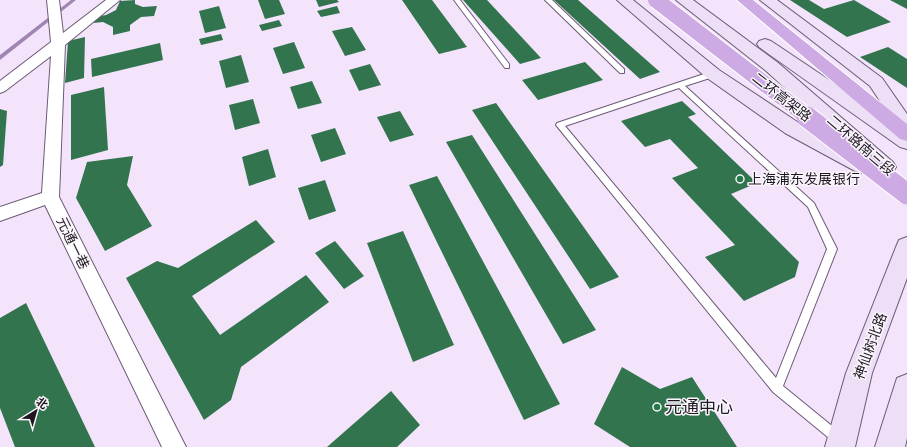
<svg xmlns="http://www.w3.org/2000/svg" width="907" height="447" viewBox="0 0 907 447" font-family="'Exo 2','Noto Sans SC',sans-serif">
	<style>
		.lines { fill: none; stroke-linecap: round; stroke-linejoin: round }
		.stream { fill: #a084b1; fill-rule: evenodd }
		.building { fill: #32744d }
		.service-casing { stroke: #6b5b75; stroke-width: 2 }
		.minor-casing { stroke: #6b5b75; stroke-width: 2 }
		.secondary-casing { stroke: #6b5b75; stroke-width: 2 }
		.trunk-casing { stroke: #fff; stroke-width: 2 }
		.service { fill: #fff; fill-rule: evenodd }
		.minor { fill: #fff; fill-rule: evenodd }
		.secondary { fill: #eddff5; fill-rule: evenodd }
		.trunk { fill: #ceaae4; fill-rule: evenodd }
		.trunk-bridge-far1-casing { stroke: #fff; stroke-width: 18; stroke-linecap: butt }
		.trunk-bridge-casing { stroke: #fff; stroke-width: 23; stroke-linecap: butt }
		.trunk-bridge-far1 { stroke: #ceaae4; stroke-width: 16 }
		.trunk-bridge { stroke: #ceaae4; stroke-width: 21 }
		.poi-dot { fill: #25784a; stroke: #faf6fc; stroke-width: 1.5 }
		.labels { text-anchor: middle; stroke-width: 3; stroke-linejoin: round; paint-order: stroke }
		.street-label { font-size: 14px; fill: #1e1822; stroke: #faf6fc }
		.poi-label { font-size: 14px; fill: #1e1822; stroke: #faf6fc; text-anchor: start }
		.near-poi-label { font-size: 17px; fill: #1e1822; stroke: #faf6fc; text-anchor: start }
	</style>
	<rect width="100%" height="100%" fill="#f3e4fc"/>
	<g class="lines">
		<path class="stream" d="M71,0h5l-76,60v-5z"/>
	</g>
	<g class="building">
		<path d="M135,0v4l8,3 14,-1 -3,10 -13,1 -11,8v6l-17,4v-8l-10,-5 -10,1 2,-6 11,-2 10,-5 4,-9z"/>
		<path d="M258,0h21l6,14 -20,5z"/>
		<path d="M316,0h21l2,2 -20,5z"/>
		<path d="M402,0h30l35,47 -28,7z"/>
		<path d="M463,0h24l54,58 -21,6z"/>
		<path d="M554,0h24l82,72 -20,7z"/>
		<path d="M790,0h19l15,9 30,-9 37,22 -44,15z"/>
		<path d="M890,0h17v9z"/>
		<path d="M219,6l7,22 -21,5 -6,-22z"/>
		<path d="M337,6l3,7 -19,4 -4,-6z"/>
		<path d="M279,20l3,6 -20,5 -3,-6z"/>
		<path d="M352,27l14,23 -21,6 -13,-25z"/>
		<path d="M221,34l2,6 -22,5 -2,-6z"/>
		<path d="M85,37l-1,41 -19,5 3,-42z"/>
		<path d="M294,42l11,26 -22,6 -10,-26z"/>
		<path d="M160,43l3,17 -71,17 -1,-18z"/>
		<path d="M888,47l19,12v29l-47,-31z"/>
		<path d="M241,55l8,27 -23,6 -7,-27z"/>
		<path d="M585,62l18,18 -65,20 -16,-20z"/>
		<path d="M370,64l11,21 -22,6 -10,-21z"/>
		<path d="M312,81l10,22 -24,6 -8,-22z"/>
		<path d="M104,87l4,63 -37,10v-65z"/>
		<path d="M253,99l7,24 -25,7 -6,-25z"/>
		<path d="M682,101l14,13 -8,3 69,66 -26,11 68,68 -4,15 -51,24 -39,-44 30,-12 -63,-67 26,-10 -28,-29 -25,8 -24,-26z"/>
		<path d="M496,103l123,174 -29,12 -118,-179z"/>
		<path d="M0,109l7,2 -4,54 -3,2z"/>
		<path d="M400,111l14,24 -24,7 -13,-25z"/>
		<path d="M335,128l11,26 -25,8 -10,-27z"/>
		<path d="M472,135l124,195 -33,14 -117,-202z"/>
		<path d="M268,149l8,28 -27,9 -7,-29z"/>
		<path d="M133,156l-6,29 25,41 -47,25 -29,-53 11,-36z"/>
		<path d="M437,176l123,228 -36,16 -115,-235z"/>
		<path d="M325,180l11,31 -27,9 -11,-32z"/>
		<path d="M256,220l19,22 -83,54 28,39 86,-60 23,27 -88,65 -10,33 -27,20 -78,-142 31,-17 21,7z"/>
		<path d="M403,231l51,114 -41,17 -46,-119z"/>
		<path d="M335,241l29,35 -20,13 -29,-36z"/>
		<path d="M26,303l69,144h-80l-15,-39v-90z"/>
		<path d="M622,367l38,22 32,-12 45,70h-107l-36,-23z"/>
		<path d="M391,391l29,34 -23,22h-70z"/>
	</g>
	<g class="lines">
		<g class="service-casing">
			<g id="service">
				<path d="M454,0h6l49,64v4h-4z"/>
				<path d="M545,0h7l72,69v4h-4z"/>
				<path d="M710,72h6l1,2 -1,2 -31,10 129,117 23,46 -54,137 60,49 2,4 -2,4 -4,2 -4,-2 -62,-51 -217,-267 1,-2zM679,88l129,119 19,42 -51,129 -211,-252z"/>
			</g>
		</g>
		<g class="minor-casing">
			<path id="minor" d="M47,0h12l4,33 43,-33h14l-55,45 -6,152 127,250h-24l-117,-242 -45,16v-14l42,-14 9,-137 -46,35 -5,2v-12l51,-39z"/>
		</g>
		<g class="secondary-casing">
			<g id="secondary">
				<path d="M617,0h16l86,70 80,53 62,34 -96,-87 -89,-70h17l84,62 116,100 3,5 -3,5c-9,3 -14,1 -21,-6l-3,5 -7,2 -7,-2 -70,-38 -78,-55z"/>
				<path d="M760,0h17l105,78 25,36v35l-7,-2 -141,-100 -2,-3 2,-3 6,-2 6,2 124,83 -25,-38z"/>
				<path d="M907,237v41l-35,95 -17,74h-30l21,-74 50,-126 3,-7z"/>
				<path d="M907,374v64l-2,9h-30l22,-69z"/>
			</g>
		</g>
		<g class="trunk-casing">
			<path id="trunk" d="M737,0h16l154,124v17l-7,-2z"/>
		</g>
		<use href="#service" class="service"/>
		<use href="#minor" class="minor"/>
		<use href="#secondary" class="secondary"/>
		<use href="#trunk" class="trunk"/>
		<g class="trunk-bridge-far1-casing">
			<path id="trunk-bridge-far1" d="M656,0l153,118"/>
		</g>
		<g class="trunk-bridge-casing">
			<path id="trunk-bridge" d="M807,117l100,77"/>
		</g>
		<use href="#trunk-bridge-far1" class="trunk-bridge-far1"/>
		<use href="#trunk-bridge" class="trunk-bridge"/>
	</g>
	<g class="poi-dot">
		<circle cx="740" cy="179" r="4"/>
		<circle cx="657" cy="407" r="4"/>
	</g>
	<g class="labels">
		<g class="street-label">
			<text transform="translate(782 97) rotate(38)" y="5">二环高架路</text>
			<text transform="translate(861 145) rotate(41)" y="5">二环路南三段</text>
			<text transform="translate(73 243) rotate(64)" y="5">元通一巷</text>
			<text transform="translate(870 346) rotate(-70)" y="5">神仙树北路</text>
		</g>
		<g class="poi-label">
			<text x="748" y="184">上海浦东发展银行</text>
		</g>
		<g class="near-poi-label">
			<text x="665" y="413">元通中心</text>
		</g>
	</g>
	<g transform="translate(36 411) rotate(37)" stroke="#faf6fc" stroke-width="3" paint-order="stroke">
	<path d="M0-3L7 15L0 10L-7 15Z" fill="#1e1822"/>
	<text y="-6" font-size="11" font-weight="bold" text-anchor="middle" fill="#1e1822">北</text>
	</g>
</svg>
